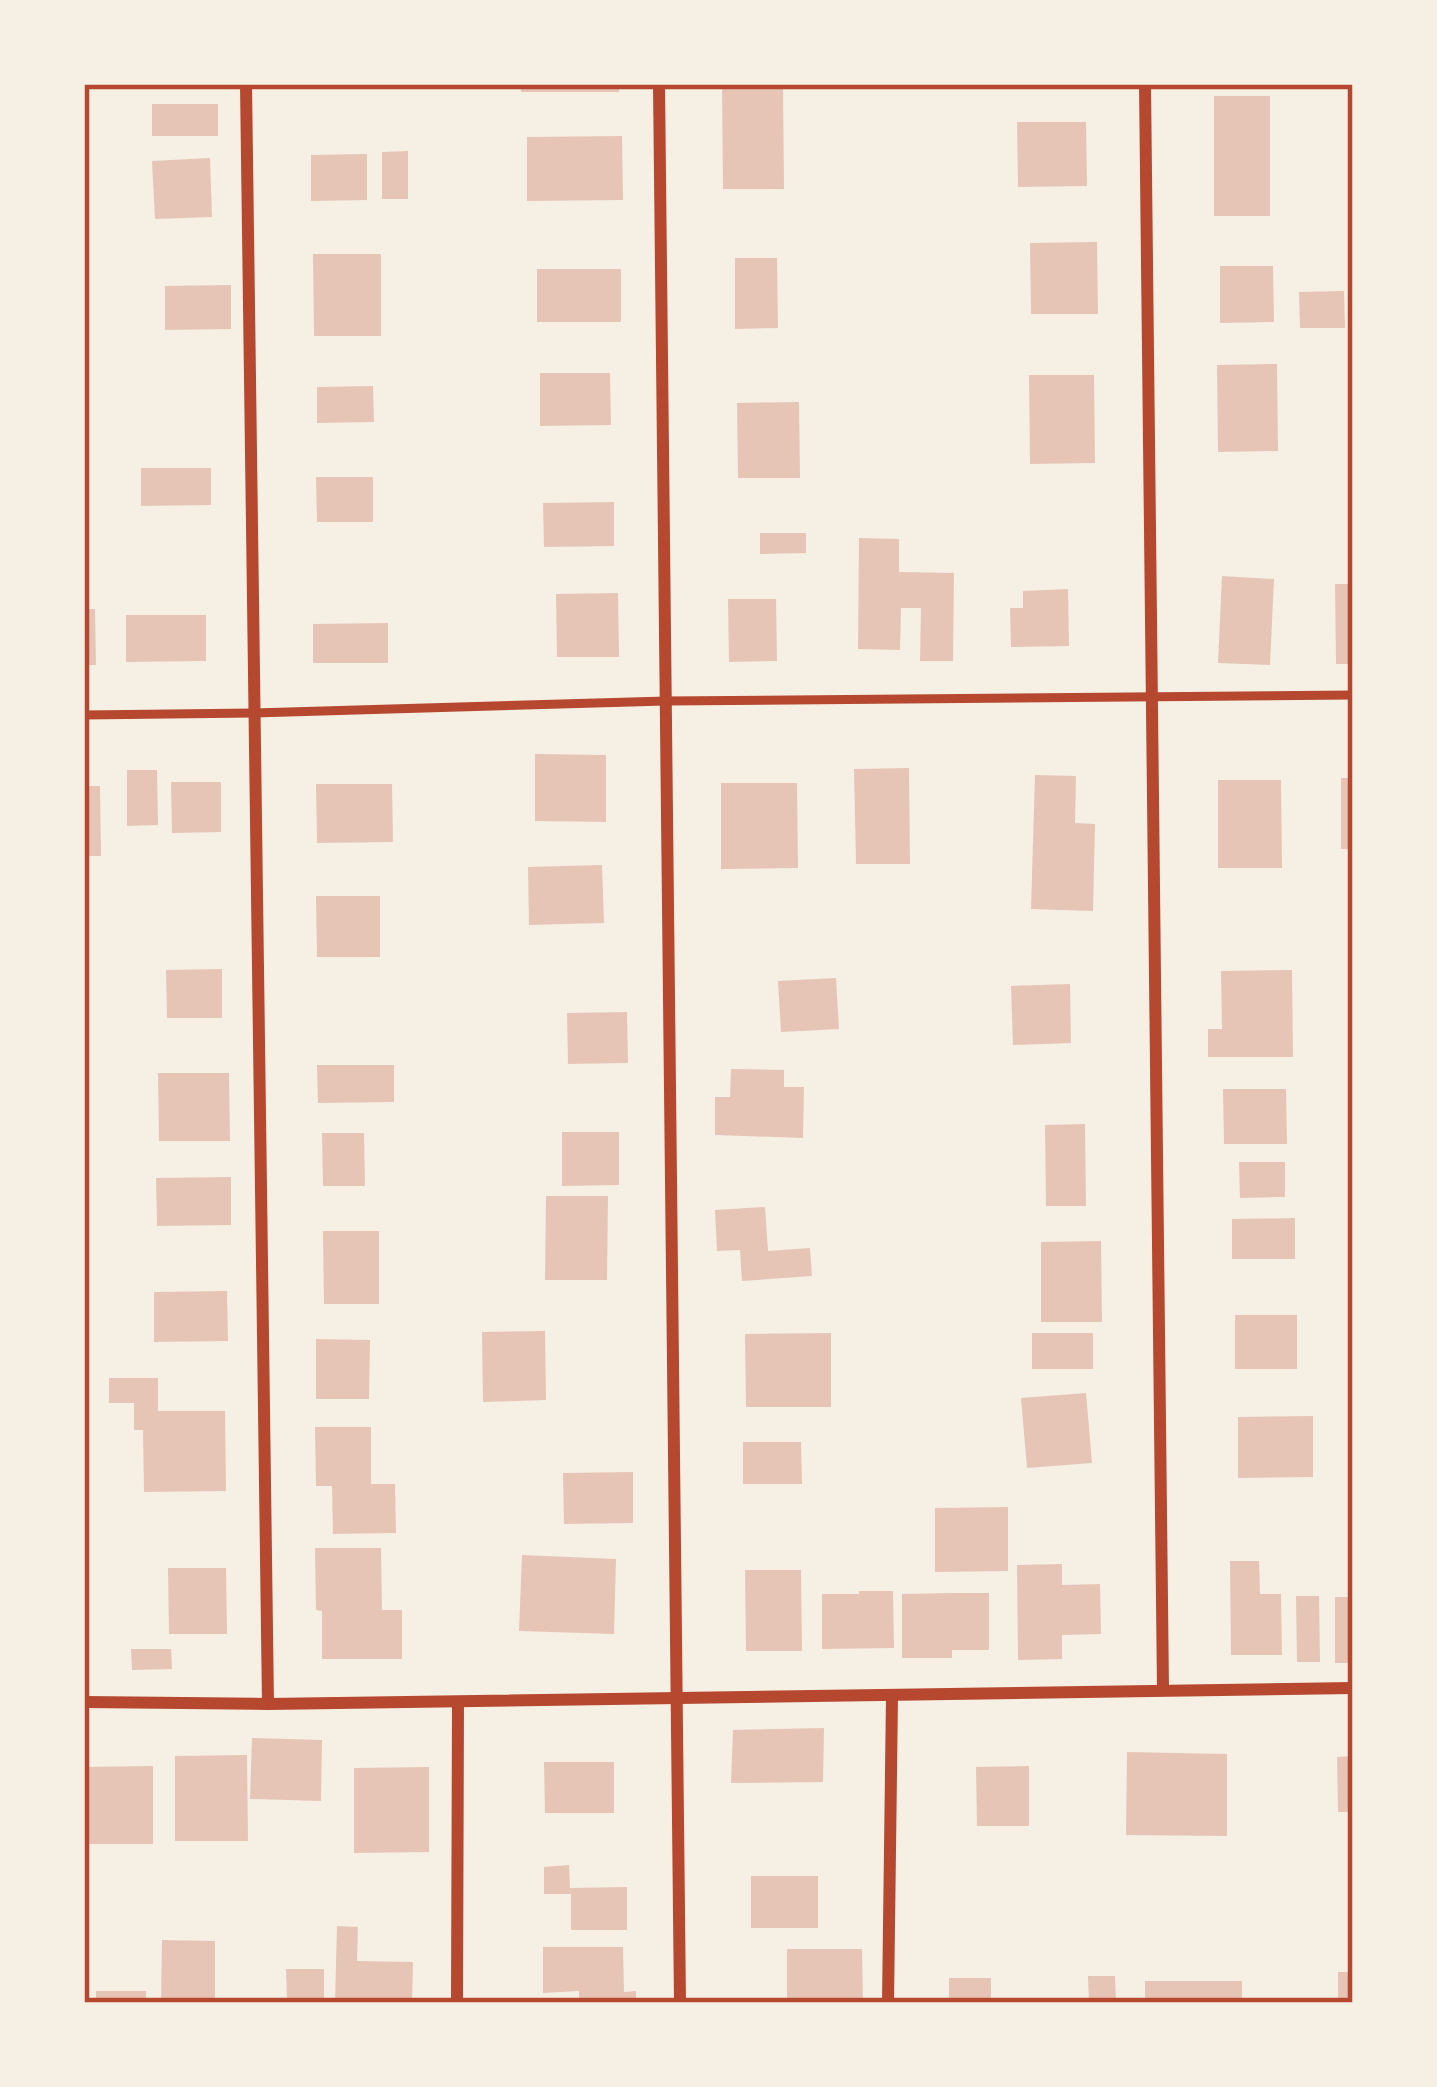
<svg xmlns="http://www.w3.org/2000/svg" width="1437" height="2087" viewBox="0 0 1437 2087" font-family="'Open Sans',sans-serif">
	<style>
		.building { fill: #e6c5b7 }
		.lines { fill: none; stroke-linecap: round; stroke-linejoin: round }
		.service { stroke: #b5482f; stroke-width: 9 }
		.minor { stroke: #b5482f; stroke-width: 12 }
		.neatline { fill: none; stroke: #b5482f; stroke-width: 4.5 }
	</style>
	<rect width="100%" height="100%" fill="#f6efe4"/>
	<g class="building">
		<path d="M520,84h99v8h-98z"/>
		<path d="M722,84h61l1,105h-61z"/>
		<rect x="1214" y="96" width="56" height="120"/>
		<rect x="152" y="104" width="66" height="32"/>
		<path d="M1017,122h69l1,64 -69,1z"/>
		<path d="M622,136l1,64 -96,1v-64z"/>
		<path d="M408,151v48h-26v-47z"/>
		<path d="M367,154v46l-56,1v-46z"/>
		<path d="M210,158l2,59 -57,2 -3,-58z"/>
		<path d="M1097,242l1,72h-67l-1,-71z"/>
		<path d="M313,254h68v82h-67z"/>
		<path d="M735,258h42l1,70 -43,1z"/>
		<path d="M1220,266h53l1,56 -54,1z"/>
		<rect x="537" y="269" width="84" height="53"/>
		<path d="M231,285v44l-66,1v-44z"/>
		<path d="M1344,291l1,37h-45l-1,-36z"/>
		<path d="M1277,364l1,87 -60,1 -1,-87z"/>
		<path d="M540,373h70l1,52 -71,1z"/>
		<path d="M1029,375h65l1,88 -65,1z"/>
		<path d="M373,386l1,36 -57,1v-36z"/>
		<path d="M799,402l1,76h-62l-1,-75z"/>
		<path d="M141,468h70v37l-70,1z"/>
		<path d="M316,477h57v45h-56z"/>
		<path d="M614,502v44l-70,1 -1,-44z"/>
		<path d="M760,533h46v20l-46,1z"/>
		<path d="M859,538l40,1v33l55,1 -1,88h-33l1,-53h-20l-1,42 -42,-1z"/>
		<path d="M1222,576l52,3 -4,86 -52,-2z"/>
		<path d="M1335,584h18v80h-17z"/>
		<path d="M1068,589l1,57 -58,1 -1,-39h13v-17z"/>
		<path d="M618,593l1,64h-62l-1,-63z"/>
		<path d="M728,599h48l1,62 -48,1z"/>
		<path d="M84,609h11l1,56h-12z"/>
		<path d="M126,615h80v46l-80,1z"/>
		<path d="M388,623v40h-75v-39z"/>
		<path d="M535,754l71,1v67l-71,-1z"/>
		<path d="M909,768l1,96h-54l-2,-95z"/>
		<path d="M127,770h30l1,55 -31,1z"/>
		<path d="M1035,775l41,1 -1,47 20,1 -2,87 -62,-2z"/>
		<rect x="1341" y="778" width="12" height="71"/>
		<path d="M1218,780h63l1,88h-64z"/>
		<path d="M171,782h50v50l-49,1z"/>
		<path d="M721,783h76l1,85 -77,1z"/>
		<path d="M316,784h76l1,58 -76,1z"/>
		<path d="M84,786h16l1,70h-17z"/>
		<path d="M602,865l2,58 -75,2 -1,-58z"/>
		<path d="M316,896h64v61h-63z"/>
		<path d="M222,969v49h-55l-1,-48z"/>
		<path d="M1292,970l1,87h-85v-28h14l-1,-58z"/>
		<path d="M836,978l3,51 -58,3 -3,-51z"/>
		<path d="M1070,984l1,59 -58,2 -2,-59z"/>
		<path d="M627,1012l1,51 -60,1 -1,-51z"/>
		<path d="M317,1065h77v37l-76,1z"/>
		<path d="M731,1069l53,1v17h20l-1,51 -88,-3v-38h15z"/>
		<path d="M158,1073h71l1,68h-71z"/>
		<path d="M1223,1089h63l1,55h-63z"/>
		<path d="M1085,1124l1,82h-40l-1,-81z"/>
		<path d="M562,1132h57v53l-57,1z"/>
		<path d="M322,1133h42l1,53h-42z"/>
		<path d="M1239,1162h46v35l-45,1z"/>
		<path d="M231,1177v48l-74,1 -1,-48z"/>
		<path d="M546,1196h62l-1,84h-62z"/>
		<path d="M765,1207l3,44 42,-3 2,28 -70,5 -2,-31 -23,1 -2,-41z"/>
		<path d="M1295,1218v41h-63v-40z"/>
		<path d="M323,1231h56v73h-55z"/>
		<path d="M1101,1241l1,81h-61v-80z"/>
		<path d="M227,1291l1,50 -74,1v-50z"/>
		<rect x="1235" y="1315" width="62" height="54"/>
		<path d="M545,1331l1,69 -63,2 -1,-70z"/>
		<path d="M831,1333v74h-85l-1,-73z"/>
		<rect x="1032" y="1333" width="61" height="36"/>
		<path d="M316,1339l54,1 -1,59h-53z"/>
		<path d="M109,1378h49v33h67l1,80 -82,1 -1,-62h-9v-27h-25z"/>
		<path d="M1086,1393l6,70 -65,5 -6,-70z"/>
		<path d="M1313,1416v61l-75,1v-61z"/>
		<path d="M315,1427h56v57h24l1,49 -63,1 -1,-48h-16z"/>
		<path d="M743,1442h58l1,42h-59z"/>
		<path d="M633,1472v51l-69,1 -1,-51z"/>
		<path d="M1008,1507v64l-73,1v-64z"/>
		<path d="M315,1548h66l1,62h20v49h-80v-48l-6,-1z"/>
		<path d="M522,1555l94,4 -2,75 -95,-3z"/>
		<path d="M1230,1561h29l1,33h21l1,61h-51z"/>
		<path d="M1062,1564v21l38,-1 1,50 -39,1v24l-44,1 -1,-95z"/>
		<path d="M168,1568h58l1,66h-58z"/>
		<path d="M745,1570h56l1,81h-56z"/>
		<path d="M859,1591h34l1,57 -72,1v-55h37z"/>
		<path d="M951,1593h38v57h-37v8h-50v-64z"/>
		<path d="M1296,1596h23l1,66h-23z"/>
		<rect x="1335" y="1597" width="18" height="66"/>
		<path d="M131,1649h40l1,20 -40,1z"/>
		<path d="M824,1728l-1,54 -92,1 2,-53z"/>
		<path d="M252,1738l70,2 -1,61 -71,-2z"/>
		<path d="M1127,1752l100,2v82l-101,-1z"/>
		<path d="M247,1755l1,86h-73v-85z"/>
		<path d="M1353,1756v56h-15l-1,-55z"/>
		<path d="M544,1762h70v51h-69z"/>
		<path d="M153,1766v78h-69v-77z"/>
		<path d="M1029,1766v60h-52l-1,-59z"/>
		<path d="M429,1767v85l-75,1v-85z"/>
		<path d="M569,1865l1,23 57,-1v43h-56v-36h-27v-27z"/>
		<rect x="751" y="1876" width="67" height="52"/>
		<path d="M337,1926l21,1 -1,34 56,1 -1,41h-77z"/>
		<path d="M162,1940l53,1v61h-54z"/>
		<path d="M543,1947h80l1,45 12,-1v12h-57v-12l-36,2z"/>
		<path d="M787,1949h75l1,54h-76z"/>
		<path d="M286,1969h38v34h-37z"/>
		<rect x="1338" y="1972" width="15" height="31"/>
		<path d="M1088,1976h27l1,27h-27z"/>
		<rect x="949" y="1978" width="42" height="25"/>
		<rect x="1145" y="1981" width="97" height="22"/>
		<rect x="96" y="1991" width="50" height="12"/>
	</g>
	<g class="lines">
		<path class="service" d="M84,715l170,-2 412,-12 687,-6"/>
		<g class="minor">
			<path d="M246,84l22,1620"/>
			<path d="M659,84l21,1919"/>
			<path d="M1145,84l18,1606"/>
			<path d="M84,1702l184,2 1085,-16"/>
			<path d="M457,2003l1,-301"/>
			<path d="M888,2003l4,-307"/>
		</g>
	</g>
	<rect width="1437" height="2087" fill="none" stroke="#f6efe4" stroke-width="174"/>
	<rect x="87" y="87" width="1263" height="1913" class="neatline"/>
</svg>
